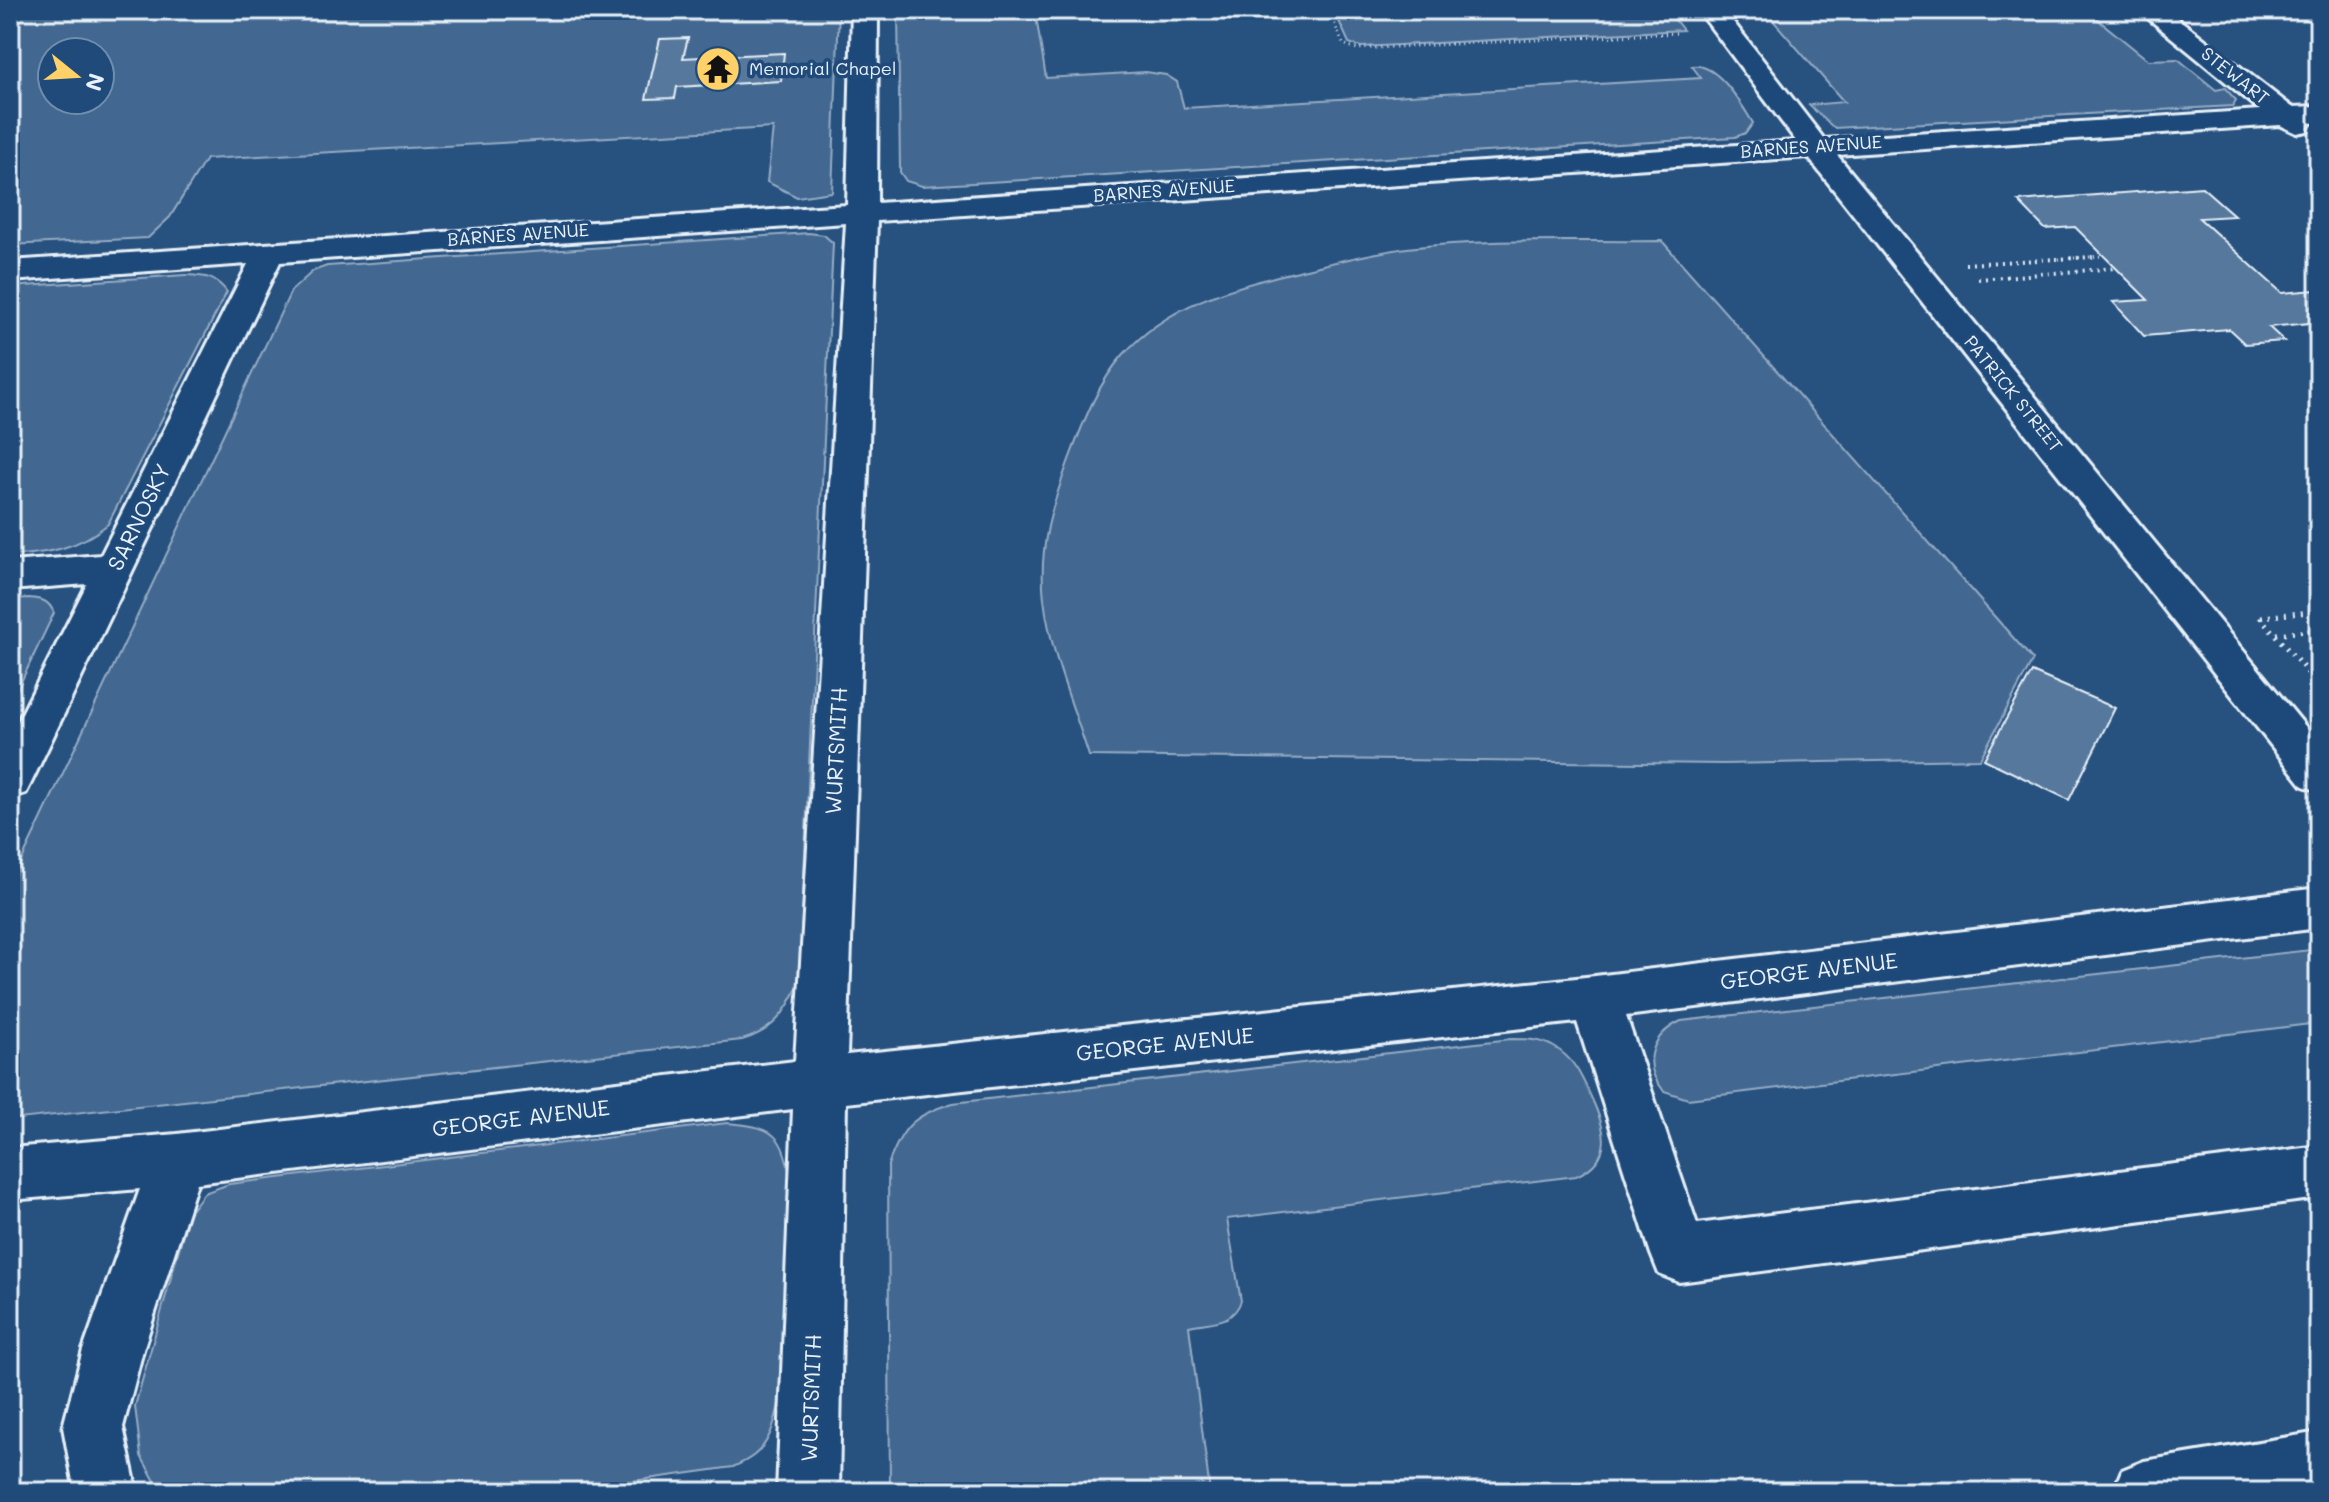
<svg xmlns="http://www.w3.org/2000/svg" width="2329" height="1502" viewBox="0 0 2329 1502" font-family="Mali,sans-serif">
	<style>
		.green { fill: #436891; stroke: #96acc4; stroke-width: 2; fill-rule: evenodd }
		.building { fill: #57789d; stroke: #e8f1f8; stroke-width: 2 }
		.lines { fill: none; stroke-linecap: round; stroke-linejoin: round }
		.minor-casing { stroke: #e8f1f8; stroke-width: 6 }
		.path-far2 { stroke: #e8f1f8; stroke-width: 3; stroke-dasharray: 1 4; stroke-linecap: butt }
		.path-far1 { stroke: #e8f1f8; stroke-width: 4; stroke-dasharray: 2 5; stroke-linecap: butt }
		.path { stroke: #e8f1f8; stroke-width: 5; stroke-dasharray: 2 6; stroke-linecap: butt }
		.minor { fill: #1f4a7a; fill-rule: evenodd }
		.labels { text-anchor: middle; stroke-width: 7; stroke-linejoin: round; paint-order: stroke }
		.far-poi-label { font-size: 18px; fill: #e8f1f8; stroke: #1f4a7a; text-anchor: start }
		.far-street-label { font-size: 18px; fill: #e8f1f8; stroke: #1f4a7a }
		.street-label { font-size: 22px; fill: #e8f1f8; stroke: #1f4a7a }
	</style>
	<rect width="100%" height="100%" fill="#27517f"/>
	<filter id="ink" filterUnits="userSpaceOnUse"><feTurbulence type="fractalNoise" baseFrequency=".0125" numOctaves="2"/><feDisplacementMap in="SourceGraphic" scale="16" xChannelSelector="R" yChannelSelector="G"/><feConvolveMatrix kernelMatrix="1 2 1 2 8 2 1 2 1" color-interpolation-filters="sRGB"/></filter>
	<g filter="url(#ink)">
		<g class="green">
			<path d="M10,10h829l-7,182 -35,5 -30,-15 6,-54 -567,31 -36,58 -22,21 -138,7zM52,52h48v48h-48z"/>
			<path d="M898,10h137l11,68 100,-6 20,3 11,7 7,26 517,-30 -9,-12c25,-4 49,37 61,57l-7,10 -11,4 -813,49 -16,-5 -6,-9z"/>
			<path d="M1334,10h333l16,20 -322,17 -12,-4z"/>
			<path d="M1764,10h322l62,50 30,-1 38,31 9,-2 11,12 -3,6 -399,22 -25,-23 35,-3z"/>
			<path d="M809,233l15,2 9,8 -34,741c-13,29 -26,47 -57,56l-732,80v-235l281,-594 22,-20 14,-5z"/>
			<path d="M1662,241l371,419 -53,99 -257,5 -634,-8c-16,-51 -39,-104 -45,-157 -6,-53 8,-93 26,-142 13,-34 28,-74 53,-102 44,-50 108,-68 171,-83 37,-9 75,-19 113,-24 84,-10 170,-6 255,-7z"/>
			<path d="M185,275c20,1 30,1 42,17l-119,232c-30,25 -60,29 -98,32v-269z"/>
			<path d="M29,598c12,1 20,2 25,15l-44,92v-106z"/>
			<path d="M2319,949v74l-631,76 -24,-8c-23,-26 -13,-56 17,-70z"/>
			<path d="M1511,1039c15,0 29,0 43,8 20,11 28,30 37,50 15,32 24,62 -15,79l-349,43 14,82c-9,24 -30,20 -52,25l21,166h-320l-2,-327c14,-38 25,-50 65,-62z"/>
			<path d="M727,1123c17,2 40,2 51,17 30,39 13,253 -9,296 -8,17 -20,24 -36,31l-179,25h-393l-20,-36 -6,-50 54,-193 15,-20 25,-9z"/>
		</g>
		<g class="building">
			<path d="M688,38l-5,20 101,-5 -3,28 -104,6 -2,11 -29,1 14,-60z"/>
			<path d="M2202,187l33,29 -36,2 83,75 33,-3 4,4v28l-50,5 15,14 -39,3 -16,-15 -85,7 -31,-34 35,-2 -73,-73 -30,2 -27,-28z"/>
			<path d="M2032,672l83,36 -46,92 -85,-41z"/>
		</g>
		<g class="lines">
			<g class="minor-casing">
				<g id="minor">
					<path d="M852,10h26l-1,193 919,-62 -98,-131h26l100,129 436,-29 -122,-100h29l125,97 27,-1v16l-9,1 -3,8 -10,2 -17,-8 -443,30 482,588v48l-16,-5 -495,-629 -931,64 -30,834 748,-79 724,-88v40l-693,88 71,208 622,-78v52l-640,84 -20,-8 -8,-20 -74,-232 -731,81 -7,389h-62l16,-383 -596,74 -54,167 -20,77 14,65h-62l-12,-65 20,-77 57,-161 -130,11v-52l167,-14 618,-73 51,-838 -566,39 -248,519 -6,12 -16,5v-61l77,-153 -77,6v-28l91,-7 147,-291 -238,17v-20l837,-56z"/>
					<path d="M2319,1432v60h-206l9,-22 22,-9z"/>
				</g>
			</g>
			<g class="path-far2">
				<path d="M1329,10l14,34 14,5 321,-16"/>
				<path d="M2059,259l45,-3"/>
			</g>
			<g class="path-far1">
				<path d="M1965,264l129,-7"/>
				<path d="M1978,279l138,-11"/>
			</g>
			<g class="path">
				<path d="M2260,617l59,69"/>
				<path d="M2261,617l58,-6"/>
				<path d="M2276,634l43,-4"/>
			</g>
			<use href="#minor" class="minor"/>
		</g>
	</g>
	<defs>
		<g id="temple-disc" transform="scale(2.3)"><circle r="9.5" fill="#ffd166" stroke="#1f4a7a"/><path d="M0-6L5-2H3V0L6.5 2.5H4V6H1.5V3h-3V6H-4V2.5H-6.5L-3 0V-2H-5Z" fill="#111"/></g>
	</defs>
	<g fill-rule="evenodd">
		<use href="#temple-disc" x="718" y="69"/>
	</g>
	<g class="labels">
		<g class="far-poi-label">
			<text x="749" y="75">Memorial Chapel</text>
		</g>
		<g class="far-street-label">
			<text transform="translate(2235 76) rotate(38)" y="6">STEWART</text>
			<text transform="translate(1811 147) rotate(-4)" y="6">BARNES AVENUE</text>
			<text transform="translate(1164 191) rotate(-4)" y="6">BARNES AVENUE</text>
			<text transform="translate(518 235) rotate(-4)" y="6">BARNES AVENUE</text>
			<text transform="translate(2013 394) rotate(51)" y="6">PATRICK STREET</text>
		</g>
		<g class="street-label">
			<text transform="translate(139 517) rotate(-64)" y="8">SARNOSKY</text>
			<text transform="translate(836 751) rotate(-87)" y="8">WURTSMITH</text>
			<text transform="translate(1809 971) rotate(-7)" y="8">GEORGE AVENUE</text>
			<text transform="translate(1165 1044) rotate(-6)" y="8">GEORGE AVENUE</text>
			<text transform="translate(521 1118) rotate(-7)" y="8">GEORGE AVENUE</text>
			<text transform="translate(811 1398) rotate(-88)" y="8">WURTSMITH</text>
		</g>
	</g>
	<rect width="2329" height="1502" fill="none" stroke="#1f4a7a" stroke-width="40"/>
	<rect x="20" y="20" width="2289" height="1462" fill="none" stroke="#e8f1f8" stroke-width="3" filter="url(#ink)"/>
	<g transform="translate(76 76) rotate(108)"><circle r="38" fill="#1f4a7a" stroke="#6f8dac" stroke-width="2"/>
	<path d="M0-6L14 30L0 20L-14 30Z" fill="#ffd166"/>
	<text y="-12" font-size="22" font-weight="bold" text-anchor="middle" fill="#e8f1f8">N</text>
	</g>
</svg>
